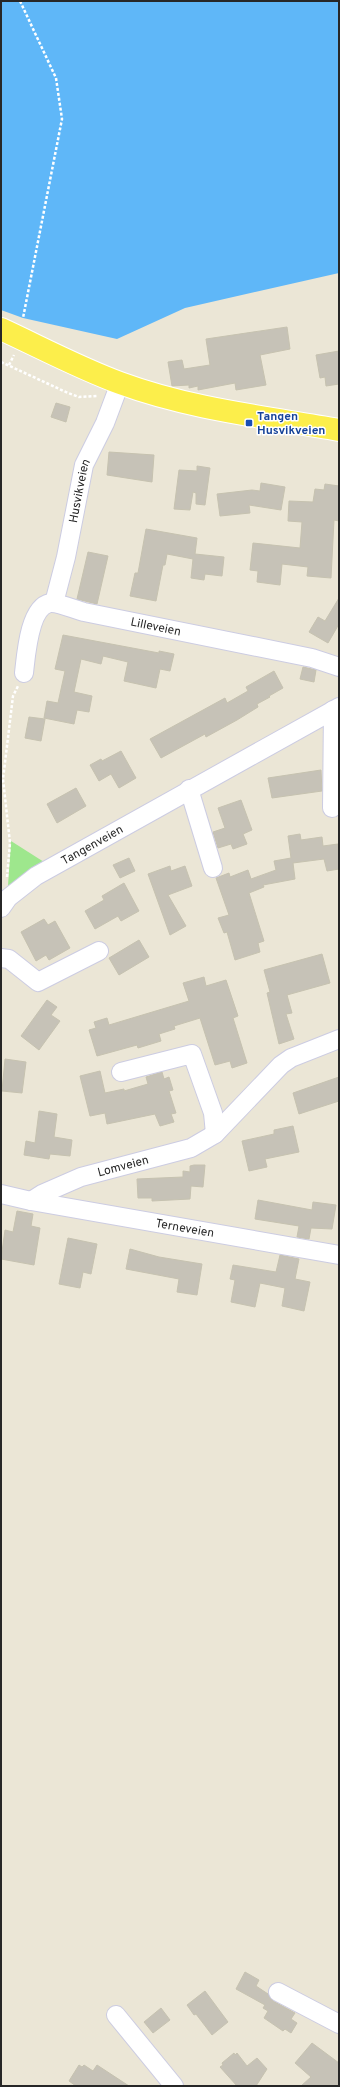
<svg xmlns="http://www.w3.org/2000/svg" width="340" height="2087" viewBox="0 0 340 2087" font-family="Overpass,sans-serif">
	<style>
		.green { fill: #9ee78d }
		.water { fill: #5fb7f8 }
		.building { fill: #c6c2b7; stroke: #c6c2b0 }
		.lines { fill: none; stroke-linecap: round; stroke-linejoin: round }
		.minor-casing { stroke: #cccce2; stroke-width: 20 }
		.major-casing { stroke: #fff; stroke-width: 24 }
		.path { stroke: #fff; stroke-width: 2.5; stroke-dasharray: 3 2; stroke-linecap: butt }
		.minor { stroke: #fff; stroke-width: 18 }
		.major { stroke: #fcee4b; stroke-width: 22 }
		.transit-dot { fill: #1a4fb4; stroke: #fff; stroke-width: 1.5 }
		.labels { text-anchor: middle; stroke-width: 3; stroke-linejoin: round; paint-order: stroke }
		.transit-label { font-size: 12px; font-weight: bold; fill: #164399; stroke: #fff; text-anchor: start }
		.street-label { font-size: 12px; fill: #272727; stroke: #fff }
	</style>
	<rect width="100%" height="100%" fill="#ebe6d6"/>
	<path class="green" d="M11,841l33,21 -36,24z"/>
	<path class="water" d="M1,1h338v272l-154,35 -68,31 -94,-21 -22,-8z"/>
	<g class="building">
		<path d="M287,327l3,22 -30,6 6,30 -30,5 -1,-7 -37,7v-4l-9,2v-3l-17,1 -4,-24 14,-2 2,9 26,-4 -4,-26z"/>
		<path d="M339,351v33l-13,2 -1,-9 -5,1 -4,-23z"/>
		<path d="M56,403l14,4 -4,15 -15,-5z"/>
		<path d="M109,452l45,3 -2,27 -45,-7z"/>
		<path d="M197,466l13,2 -5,37 -9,-1v-11l-3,-1 -3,18 -16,-1 5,-39 18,1z"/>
		<path d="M261,483l24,4 -4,23 -32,-5 1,8 -30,3 -3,-22 35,-4 8,1z"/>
		<path d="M325,484l14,2v35l-5,-1 -3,58 -24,-2 1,-9 -26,-3 -2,21 -23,-3 1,-11 -8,-1 3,-27 47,5 2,-26 -14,-1 1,-20 24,1 2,-13 9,1z"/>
		<path d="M146,529l51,9 -2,16 29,3 -2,19 -17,-2 -1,6 -13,-2 2,-19 -26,-5 -2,11h-2l-7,36 -26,-5 5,-23h3z"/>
		<path d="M88,552l20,4 -11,48 -20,-5z"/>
		<path d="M339,598v26l-11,19 -19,-11 9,-15 7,4z"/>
		<path d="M63,635l96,18v-2l15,3 -4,17 -10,-2 -4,19 -32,-7 4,-19 -25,-6 -2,8 -20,-5 -7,33 18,4 -3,16 -12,-2 -3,14 -30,-6 3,-17 11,2 7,-32 -10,-2z"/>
		<path d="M303,667l13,3 -2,12 -14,-3z"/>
		<path d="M274,671l9,17 -14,8 1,1 -13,7 1,3 -21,13 -31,17 -1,-3 -44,24 -11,-19 75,-41 2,5 21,-12 -2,-4z"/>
		<path d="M29,717l16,2 -4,22 -16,-3z"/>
		<path d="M121,751l15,27 -17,10 -8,-14 -12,7 -9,-16 11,-6 1,2z"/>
		<path d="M321,770l1,21 -50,7 -4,-20z"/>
		<path d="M76,788l10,18 -29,17 -10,-19z"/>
		<path d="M241,800l11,30 -9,4 4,10 -14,5 -2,-5 -13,4 -5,-16 12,-4 -7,-20z"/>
		<path d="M300,834l1,6 21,-3 1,9 15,-2 1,25 -12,2 -3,-12 -31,4 2,16 -32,6 1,2 -15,6 15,48 -6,2 2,9 -25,8 -8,-28 -3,1 -6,-15 11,-3 -13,-37 13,-5 1,4 18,-7 3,9 25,-9 -2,-9 17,-3 -3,-22z"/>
		<path d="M129,858l6,13 -15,7 -7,-13z"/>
		<path d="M170,866l1,5 14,-5 7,20 -24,9 18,31 -16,9 -22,-61z"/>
		<path d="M124,883l15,28 -18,10 -3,-5 -23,13 -10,-18 19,-11 -2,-4z"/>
		<path d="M44,919l4,6 7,-4 15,27 -21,12 -3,-5 -10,6 -15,-29z"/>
		<path d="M139,940l10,17 -30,18 -10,-17z"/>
		<path d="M322,954l8,29 -43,12 5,18 -6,1 8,25 -15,5 -12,-51 3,-1 -6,-22z"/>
		<path d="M204,977l2,9 20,-6 12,36 -5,2 14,45 -15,5 -2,-7 -15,4 -15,-47 -26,8 1,3 -16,5 2,7 -23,7 -1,-3 -40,11 -8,-26 7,-2 -2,-6 13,-4 2,7 80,-24 -6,-18z"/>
		<path d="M47,1000l10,7 -6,8 9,6 -21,29 -18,-14z"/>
		<path d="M5,1059l21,3 -4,31 -20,-2z"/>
		<path d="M100,1071l5,22 19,-4v2l24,-7 -2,-7 16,-5 2,7 5,-2 4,13 -4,1 7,22 -5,1 3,8 -14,4 -5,-12 -48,10 -2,-11 -15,3 -10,-40z"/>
		<path d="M339,1077v24l-40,13 -6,-21z"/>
		<path d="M39,1111l18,3 -3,23 18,3 -2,16 -20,-2 -1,5 -25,-4 2,-14 9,2z"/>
		<path d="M293,1126l6,26 -34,7 2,8 -18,4 -7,-30 32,-7v-4z"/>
		<path d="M194,1165h11l-2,22 -12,-1 -1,13 -38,2v-3h-14l-1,-19 46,-2v-6l7,1v-6z"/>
		<path d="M258,1200l54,10 1,-8 23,3 -4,24 -21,-1 -2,11 -12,-2 2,-11 -44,-7z"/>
		<path d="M17,1211l16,3 -2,12 9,2 -6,37 -33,-6 4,-29 8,2z"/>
		<path d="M68,1238l29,6 -6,30 -8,-2 -3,16 -21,-4z"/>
		<path d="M130,1249l29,8 43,7 -5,31 -20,-3 2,-13 -53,-10z"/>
		<path d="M280,1255l19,4 -4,20 15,3 -6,29 -22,-5 3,-18 -25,-5 -5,24 -24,-5 4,-22 -5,-1 3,-14 43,7z"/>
		<path d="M245,1972l14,8 -3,6 12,8 5,7 22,12 -4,6 6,4 -6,10 -6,-4 -2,2 -19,-13 4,-7 -5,-3 2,-3 -29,-16z"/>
		<path d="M205,1991l23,31 -16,13 -16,-21 -2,1 -7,-10z"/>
		<path d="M161,2008l9,12 -17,13 -9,-11z"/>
		<path d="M312,2043l27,20v23h-38l10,-9 -16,-14z"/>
		<path d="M234,2053l1,2 2,-2 10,13 10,-8 10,11 -11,17h-19l-17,-19 3,-2 -1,-2z"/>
		<path d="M79,2065l3,2 2,-2 9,6 4,-6 32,21h-53l-7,-5z"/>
	</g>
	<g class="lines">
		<g class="minor-casing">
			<g id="minor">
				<path id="s1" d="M54,603l12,-46 18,-92 21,-42 15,-40"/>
				<path id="s2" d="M24,673c2,-17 5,-66 26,-70 7,-1 26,7 34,9l228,46 27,9"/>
				<path d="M189,789l24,79"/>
				<path d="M332,808l1,-98"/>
				<path id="s3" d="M1,908l7,-10 28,-22 303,-169"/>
				<path d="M1,958l8,1 29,23 61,-31"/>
				<path d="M121,1072l71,-18 21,59 2,21"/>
				<path id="s4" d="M1,1194l30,7 308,54"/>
				<path id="s5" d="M31,1201l11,-7 39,-17 110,-29 24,-14 66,-69 10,-7 48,-19"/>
				<path d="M278,1992l61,32"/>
				<path d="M116,2015l58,71"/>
			</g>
		</g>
		<g class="major-casing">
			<path id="major" d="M1,329c39,18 78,39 119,54 70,26 146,34 219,47"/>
		</g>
		<g class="path">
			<path d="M20,1l36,77 6,41 -39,199"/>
			<path d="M1,362l67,31 11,4 18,-1"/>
			<path d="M9,365l5,-10"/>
			<path d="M7,877l3,-34 -7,-64 10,-83 5,-10"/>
		</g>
		<use href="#minor" class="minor"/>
		<use href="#major" class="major"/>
	</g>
	<rect class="transit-dot" x="245" y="419" width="8" height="8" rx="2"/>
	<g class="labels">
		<g class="transit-label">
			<text x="257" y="420">Tangen<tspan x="257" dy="14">Husvikveien</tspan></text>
		</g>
		<g class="street-label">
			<text dy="4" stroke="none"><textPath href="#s1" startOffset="115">Husvikveien</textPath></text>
			<text dy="4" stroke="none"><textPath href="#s2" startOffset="187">Lilleveien</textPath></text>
			<text dy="4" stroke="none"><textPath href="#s3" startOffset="112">Tangenveien</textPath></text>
			<text dy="4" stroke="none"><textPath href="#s5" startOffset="99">Lomveien</textPath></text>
			<text dy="4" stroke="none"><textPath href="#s4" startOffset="187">Terneveien</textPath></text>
		</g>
	</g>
	<rect width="340" height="2087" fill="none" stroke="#272727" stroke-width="4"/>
</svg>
